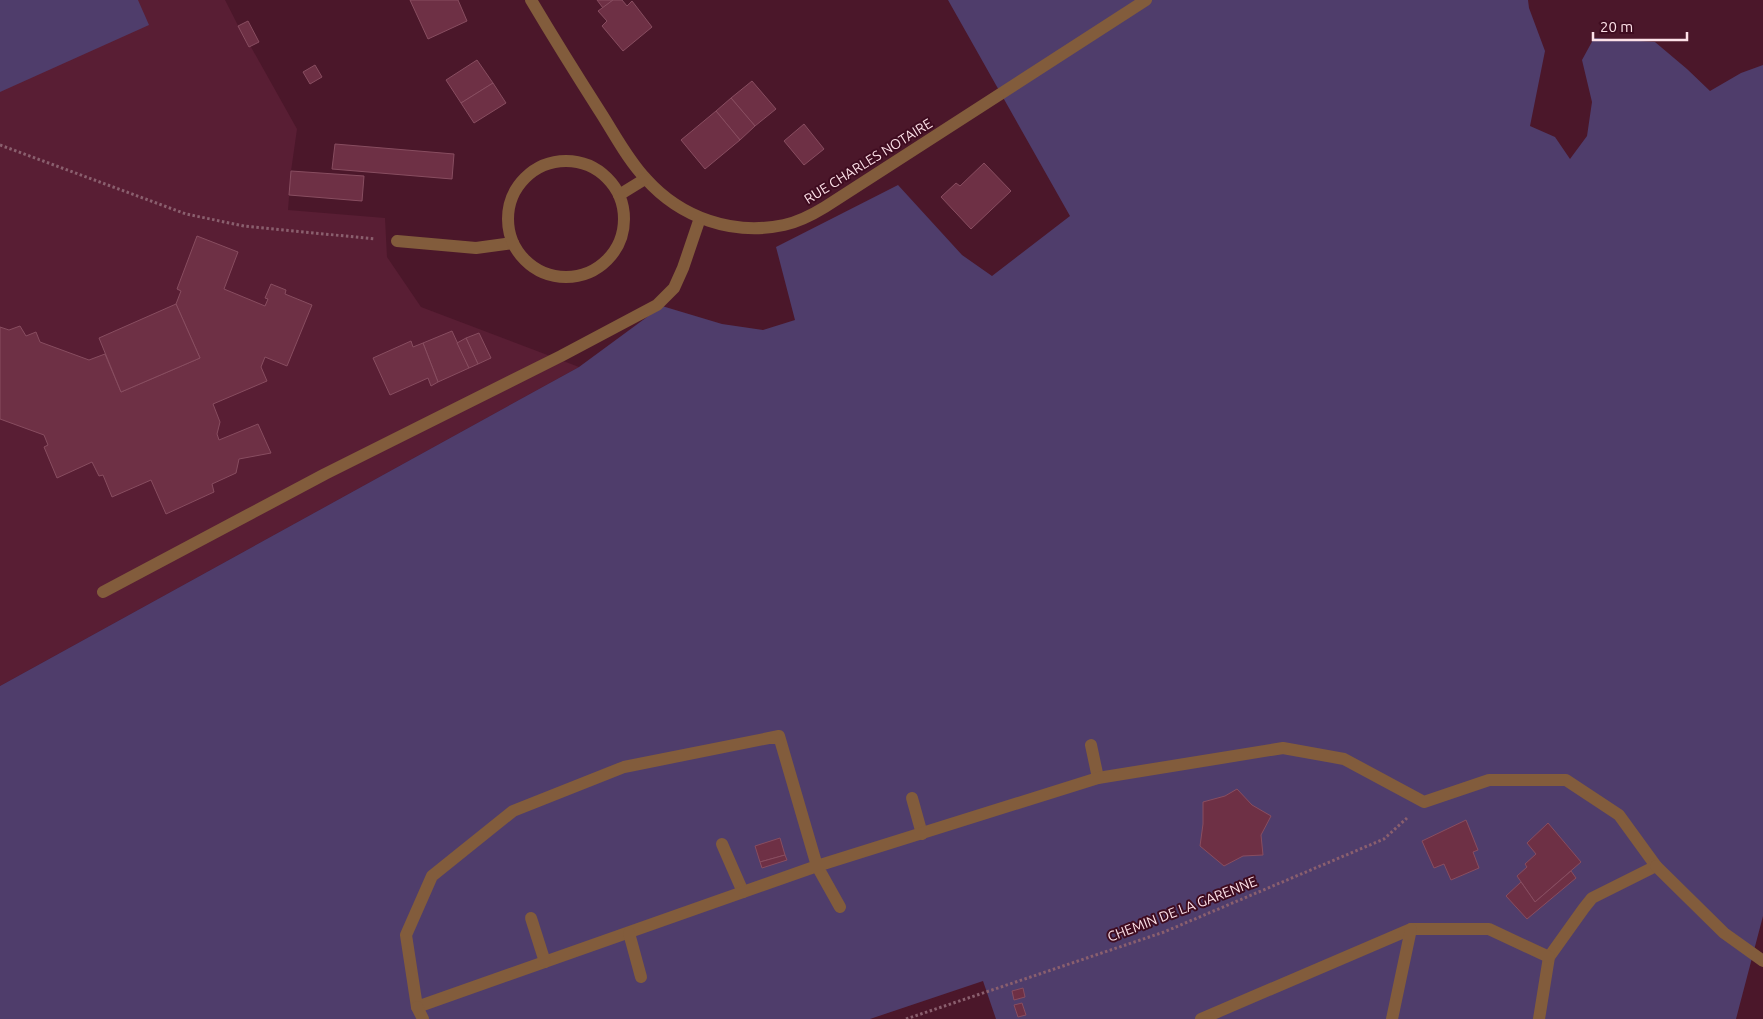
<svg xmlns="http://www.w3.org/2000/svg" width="1763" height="1019" viewBox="0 0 1763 1019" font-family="Ubuntu,sans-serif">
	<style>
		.built { fill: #591e34 }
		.green { fill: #4f3d6b }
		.building { fill: #6e3045; stroke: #884d60 }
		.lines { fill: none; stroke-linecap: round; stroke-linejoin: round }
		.path { stroke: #8a5f6e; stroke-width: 3; stroke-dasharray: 2.5 2.5; stroke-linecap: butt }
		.service { stroke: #825c3c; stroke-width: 12 }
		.minor { stroke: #825c3c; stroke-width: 12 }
		.labels { text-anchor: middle; stroke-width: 4; stroke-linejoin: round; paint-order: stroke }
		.street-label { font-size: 14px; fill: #fde1e8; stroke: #3f0c20 }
	</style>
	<rect width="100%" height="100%" fill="#4b172a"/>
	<path class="built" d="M0,0h225l24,47h2l46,82 -6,42 -3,39 97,8 2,39 34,50 158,60 -579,319z"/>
	<g class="green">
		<path d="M0,0h138l11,25 -149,67z"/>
		<path d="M948,0h580l1,8 16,43 -15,75 25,11 15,22 17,-23 5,-34 -10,-42 12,-22 61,4 32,27 23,22 31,-18 22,-8v851l-27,103h-740l-13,-38 -113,38h-870v-333l579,-319 83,-61 60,18 41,6 32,-10 -19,-73 122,-62 64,70 30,21 78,-60z"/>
	</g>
	<g class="building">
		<path d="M410,0h48l9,21 -39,18z"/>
		<path d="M597,0h16l-10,8z"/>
		<path d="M613,0h9l5,6 5,-5 20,26 -29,24 -21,-25 5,-5 -9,-10z"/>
		<path d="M248,21l11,21 -10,5 -11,-21z"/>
		<path d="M477,60l16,23 -32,20 -15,-23z"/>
		<path d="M315,65l7,12 -12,7 -7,-12z"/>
		<path d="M752,81l24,28 -21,17 -24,-28z"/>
		<path d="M493,83l13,20 -32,20 -13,-20z"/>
		<path d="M731,98l24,28 -15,14 -24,-29z"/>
		<path d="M716,111l24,29 -35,29 -24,-29z"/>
		<path d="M804,124l20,25 -20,16 -20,-24z"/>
		<path d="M335,144l119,10 -2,25 -120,-10z"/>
		<path d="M984,163l27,28 -40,38 -30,-32 15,-14 4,3z"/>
		<path d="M291,171l73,5 -2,25 -73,-6z"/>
		<path d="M197,236l41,16 -14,37 41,17 3,-7 -3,-1 6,-14 15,6 -1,4 27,11 -25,61 -22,-9 -4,10 6,14 -54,23 7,18 -3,12 2,6 39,-16 13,29 -32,6 -3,14 -24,11 2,8 -48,22 -15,-34 -39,17 -9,-22 -4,1 -7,-14 -35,16 -13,-31 4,-2 -4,-10 -44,-16v-92l9,3 11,-4 6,10 10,-4 4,10 49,18 16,-6 16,38 79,-34 -24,-54 5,-13 -4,-2z"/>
		<path d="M176,304l24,54 -79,34 -22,-54z"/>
		<path d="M452,331l17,37 -31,14 -15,-39z"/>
		<path d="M479,333l12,25 -13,6 -12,-26z"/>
		<path d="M466,338l12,26 -9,4 -12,-25z"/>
		<path d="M411,341l2,6 10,-4 15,39 -7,4 -3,-8 -38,17 -17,-37z"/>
		<path d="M1237,789l15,16 19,11 -10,19 2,20 -20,1 -19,10 -24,-20 3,-22v-22l22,-6z"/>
		<path d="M1466,820l12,30 -5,2 6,16 -28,12 -7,-16 -10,4 -12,-27z"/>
		<path d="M1548,823l33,39 -46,40 -18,-26 10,-9 -2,-3 11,-10 -9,-11z"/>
		<path d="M780,838l5,17 -25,7 -5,-16z"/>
		<path d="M785,855l2,5 -25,8 -2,-6z"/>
		<path d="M1571,871l5,7 -49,41 -21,-23 15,-14 14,20z"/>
		<path d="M1023,988l2,9 -11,3 -2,-9z"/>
		<path d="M1022,1003l4,12 -8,2 -4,-12z"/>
	</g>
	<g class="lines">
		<g class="path">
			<path d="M0,145l186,69 58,12 131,13"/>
			<path d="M906,1019l258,-87 220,-93 23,-21"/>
		</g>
		<g class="service">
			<path d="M397,241l79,7 37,-5"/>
			<path d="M103,592l222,-118 236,-118 96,-51 17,-17 9,-20 17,-50"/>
			<path d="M1091,745l7,33"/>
			<path d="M912,798l10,36"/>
			<path d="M722,844l21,48"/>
			<path d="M840,907l-23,-41 -38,-130 -155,31 -111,44 -81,65 -26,59 11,72 400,-141 281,-88 185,-30 61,11 80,43 65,-22h77l53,35 37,51 -64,32 -8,10 -35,49 -10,62"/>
			<path d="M531,918l14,44"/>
			<path d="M629,933l12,44"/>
			<path d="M417,1007l6,12"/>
			<path d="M1201,1019l210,-90h78l60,28"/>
			<path d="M1392,1019l19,-90"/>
		</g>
		<g class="minor">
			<path d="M531,0c22,37 45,74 68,110 15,23 28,49 47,69 35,39 87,57 138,46 14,-3 28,-10 41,-18l321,-207"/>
			<circle cx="566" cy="219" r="58"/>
			<path d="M619,195l26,-16"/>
			<path d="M1656,866l68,67 39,28"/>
		</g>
	</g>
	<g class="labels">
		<g class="street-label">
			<text transform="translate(868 161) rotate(-32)" y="5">RUE CHARLES NOTAIRE</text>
			<text transform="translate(1182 909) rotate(-21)" y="5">CHEMIN DE LA GARENNE</text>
		</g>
	</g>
	<path d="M1593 32v8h94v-8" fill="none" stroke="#fde1e8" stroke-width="2.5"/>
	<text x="1600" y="32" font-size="15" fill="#fde1e8" stroke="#3f0c20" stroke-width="4" paint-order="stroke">20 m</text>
</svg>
